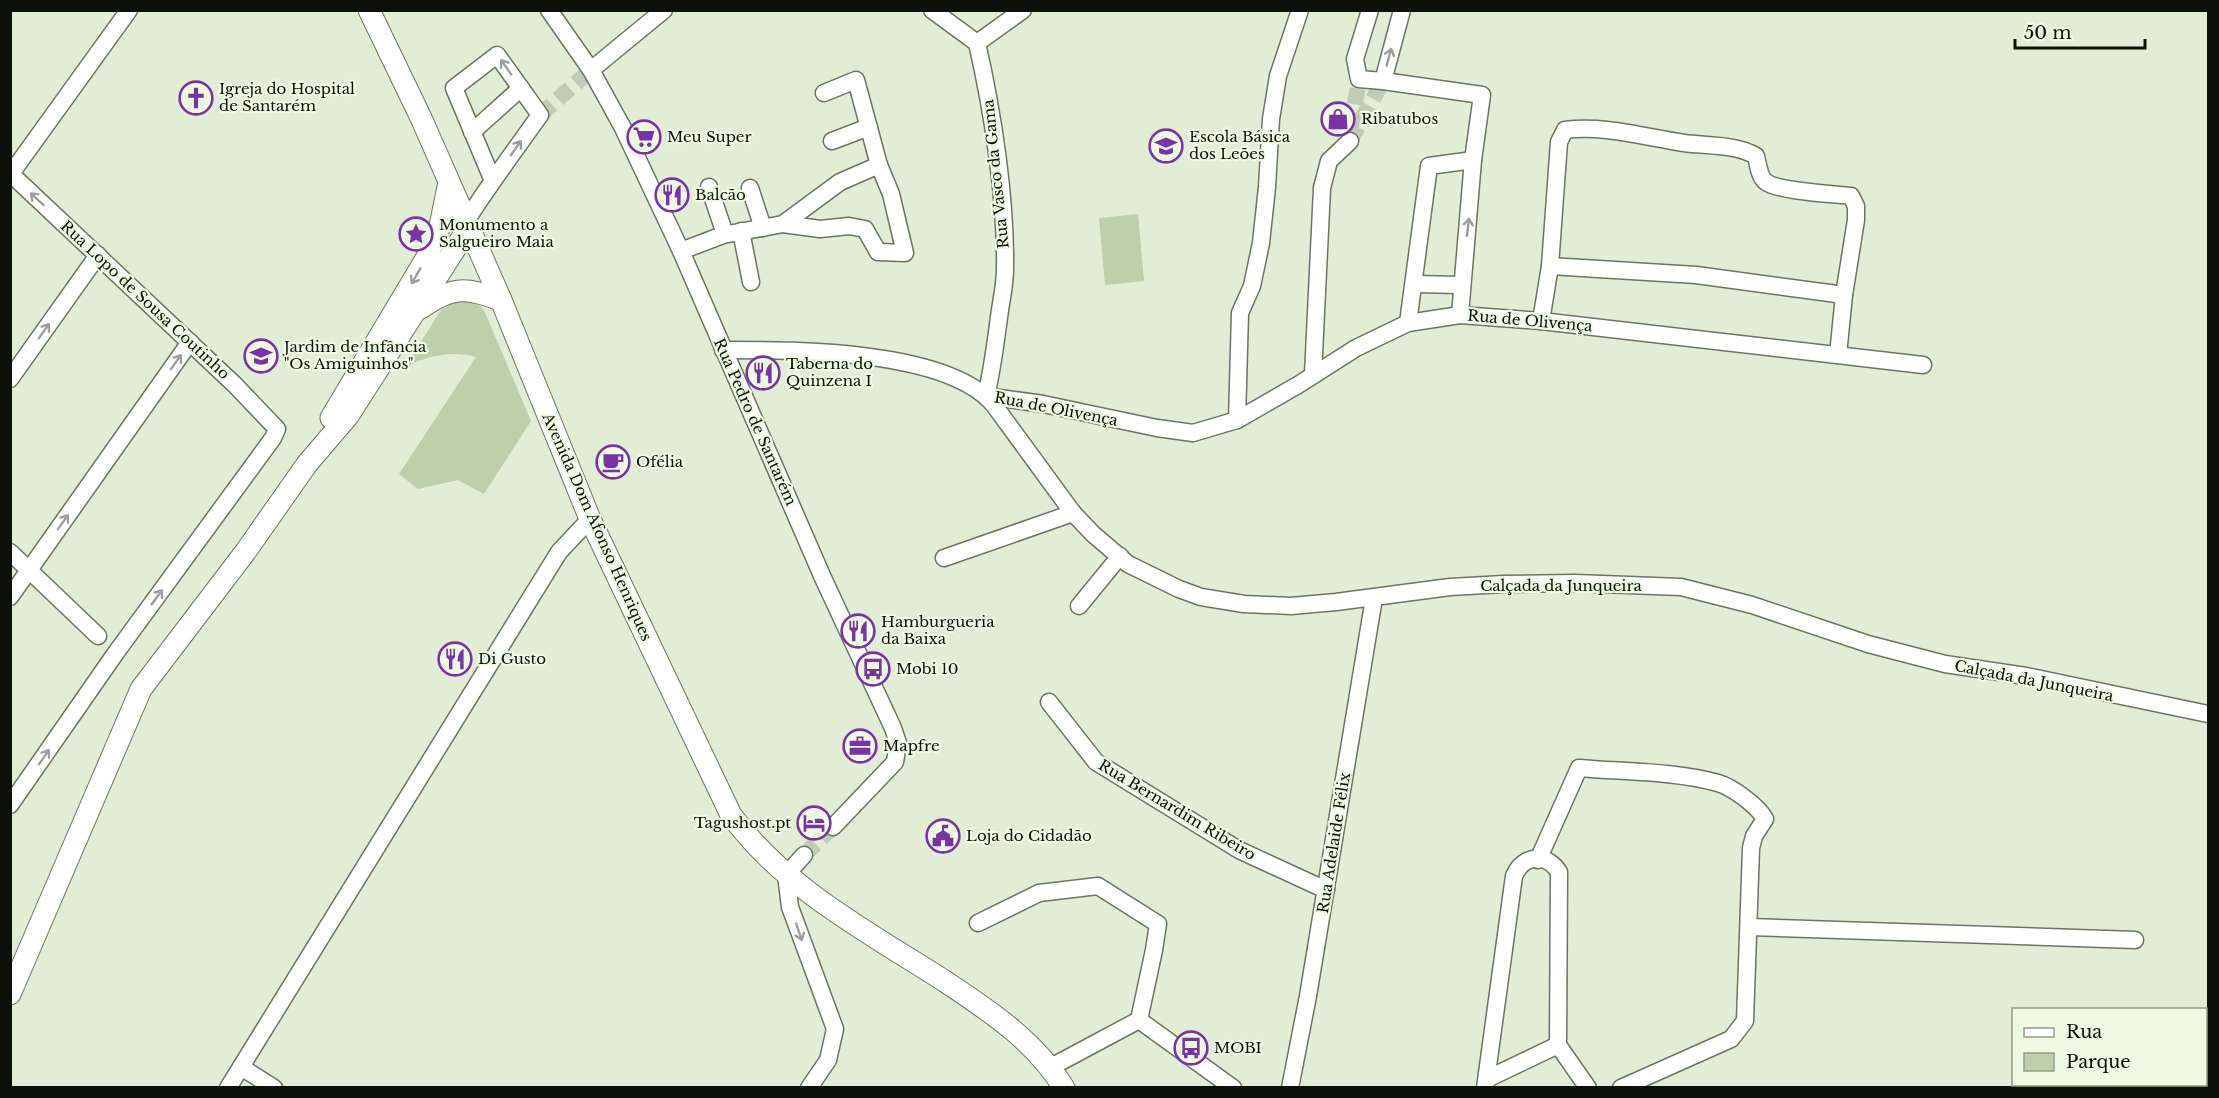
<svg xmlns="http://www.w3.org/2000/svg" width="2219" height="1098" viewBox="0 0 2219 1098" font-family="'Libre Baskerville',serif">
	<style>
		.green { fill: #bdcfab }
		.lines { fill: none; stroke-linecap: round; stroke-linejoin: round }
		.minor-tunnel { stroke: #c1ccb6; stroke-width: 16; stroke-dasharray: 16 8; stroke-linecap: butt }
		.minor-casing { stroke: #6b7661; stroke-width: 19 }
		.major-casing { stroke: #6b7661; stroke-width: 23 }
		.minor { stroke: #fff; stroke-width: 16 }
		.major { stroke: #fff; stroke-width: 21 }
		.oneway { stroke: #9e9f9c }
		.labels { text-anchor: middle; stroke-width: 4.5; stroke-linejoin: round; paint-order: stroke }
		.poi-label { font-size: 15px; fill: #0c1008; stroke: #eefae3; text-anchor: start }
		.street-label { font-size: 15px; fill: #0c1008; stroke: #eefae3 }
	</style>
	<rect width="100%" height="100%" fill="#e1edd5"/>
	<g class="green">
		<path d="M1138,214l6,67 -39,4 -6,-67z"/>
		<path d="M456,300l18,1 10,9 47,111 -47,73 -26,-14 -40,9 -19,-15 77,-117c-24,-7 -49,-1 -71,10l36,-57z"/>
	</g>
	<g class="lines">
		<g class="minor-tunnel">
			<path d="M540,115l51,-45"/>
			<path d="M1351,128l8,-49"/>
			<path d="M1350,141l33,-60"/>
			<path d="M804,855l29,-28"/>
		</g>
		<g class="minor-casing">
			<g id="minor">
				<path d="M549,10l42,60 32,58 58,123 142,327 70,150 5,15 -3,19 -62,65"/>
				<path d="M932,10l45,33c16,70 29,155 28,226 0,14 -3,28 -5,41 -4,29 -7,57 -14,86"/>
				<path d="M1370,10l-15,49 4,20 24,2 19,-71"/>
				<path d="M977,43l46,-33"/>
				<path d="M591,70l73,-60"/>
				<path d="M1383,81l99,14 -9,65"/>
				<path d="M472,132l49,-44"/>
				<path d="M832,141l37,-14"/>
				<path d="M10,175l119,-165"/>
				<path d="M709,187l16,47"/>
				<path d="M750,188l13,40"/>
				<path d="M466,221c23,-36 49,-71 74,-106l-43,-60 -43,33 39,93"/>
				<path d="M783,224l37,5 29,-3 16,3 13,23 27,1 -14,-59 -12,-29"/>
				<path d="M741,231l10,51"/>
				<path d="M681,251l42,-16 60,-11 57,-42 39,-17 -23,-85 -32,13"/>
				<path d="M1550,266l146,9 148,20"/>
				<path d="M1414,284l47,1"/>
				<path d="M1541,321l9,-55 9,-124 6,-12c40,-5 79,7 119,13 23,3 52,1 72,13 2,8 3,21 10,26 11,9 68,12 85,14l5,10v14l-12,75 -6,60"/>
				<path d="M1408,323l21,-157 44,-6 -13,155"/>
				<path d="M723,350c70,0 224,-1 271,55l79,108 20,21 35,30 51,25 22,8 43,7 47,2 45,-4 114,-15 54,-3 71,-1 106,4 71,18 116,39 77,20 81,12 182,38"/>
				<path d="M1313,375l9,-187 7,-27 21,-20"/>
				<path d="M10,379l88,-124"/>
				<path d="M986,396l57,8 114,24 36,5 44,-13 61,-35 58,-37 52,-25 52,-8 81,6 382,44"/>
				<path d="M1237,420l3,-107 12,-27 9,-43 6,-56 4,-68 7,-43 22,-66"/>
				<path d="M10,552l88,84"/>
				<path d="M944,558l129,-45"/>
				<path d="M10,597l180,-255"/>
				<path d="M1079,606l41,-50"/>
				<path d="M1049,702l47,60 143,88 87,40"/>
				<path d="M10,805l105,-151 158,-216 4,-9 -42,-44 -224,-211"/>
				<path d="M804,855l-18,20 4,32 45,122 -7,31 -19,28"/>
				<path d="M1538,860l41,-92c45,4 95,3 139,15 14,4 40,23 47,36l-11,17 -3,12 -6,173 -14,18 -110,49"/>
				<path d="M978,923l61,-30 59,-7 60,38 -4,26 -15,70"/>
				<path d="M1749,927l386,13"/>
				<path d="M241,1067l33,21"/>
				<path d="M1051,1067l88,-47 94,68"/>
				<path d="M1487,1079l71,-34"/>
				<path d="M228,1088l331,-536 31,-33"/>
				<path d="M1290,1088l18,-92 66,-398"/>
				<path d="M1485,1088l29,-212c9,-21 32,-24 45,-4l-1,173 30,43"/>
			</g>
		</g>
		<g class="major-casing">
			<g id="major">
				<path d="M369,10l53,110 79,180 89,219 141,296c54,74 139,118 215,167 45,30 89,59 118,106"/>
				<path d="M421,308c33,-23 45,-20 80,-8"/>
				<path d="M331,418l96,-161 13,-31 9,-44"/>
				<path d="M10,994l131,-305 105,-138 61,-87 41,-48 121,-189"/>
			</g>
		</g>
		<use href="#minor" class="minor"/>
		<use href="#major" class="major"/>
	</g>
	<defs><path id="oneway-shaft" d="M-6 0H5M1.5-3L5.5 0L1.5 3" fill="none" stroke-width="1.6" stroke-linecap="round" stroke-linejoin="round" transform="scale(1.5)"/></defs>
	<g class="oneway">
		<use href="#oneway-shaft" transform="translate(1389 57) rotate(-75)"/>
		<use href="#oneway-shaft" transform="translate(506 67) rotate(-125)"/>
		<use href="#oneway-shaft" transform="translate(516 148) rotate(-55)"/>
		<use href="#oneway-shaft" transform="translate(37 199) rotate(-137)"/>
		<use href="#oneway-shaft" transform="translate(1468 227) rotate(-83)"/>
		<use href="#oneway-shaft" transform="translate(416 276) rotate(120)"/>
		<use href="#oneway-shaft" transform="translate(44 331) rotate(-55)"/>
		<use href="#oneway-shaft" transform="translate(176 362) rotate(-55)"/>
		<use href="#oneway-shaft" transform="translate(63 522) rotate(-55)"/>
		<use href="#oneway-shaft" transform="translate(157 597) rotate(-54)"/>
		<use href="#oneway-shaft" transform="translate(44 757) rotate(-55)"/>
		<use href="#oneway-shaft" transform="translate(799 932) rotate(71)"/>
	</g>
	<defs>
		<g id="church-ring" transform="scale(1.725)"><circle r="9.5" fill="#eefae3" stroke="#7933a7" stroke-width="1.5"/><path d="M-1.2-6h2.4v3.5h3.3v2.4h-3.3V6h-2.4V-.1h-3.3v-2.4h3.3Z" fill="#7933a7"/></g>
		<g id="shop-ring" transform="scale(1.725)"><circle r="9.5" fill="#eefae3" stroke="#7933a7" stroke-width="1.5"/><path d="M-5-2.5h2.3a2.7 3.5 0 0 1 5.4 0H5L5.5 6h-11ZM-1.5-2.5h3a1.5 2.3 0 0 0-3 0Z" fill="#7933a7"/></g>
		<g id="supermarket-ring" transform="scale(1.725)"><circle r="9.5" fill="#eefae3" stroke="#7933a7" stroke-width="1.5"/><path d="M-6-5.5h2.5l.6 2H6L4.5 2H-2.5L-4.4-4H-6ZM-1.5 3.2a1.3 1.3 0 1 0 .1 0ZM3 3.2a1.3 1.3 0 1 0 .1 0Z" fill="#7933a7"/></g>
		<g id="school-ring" transform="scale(1.725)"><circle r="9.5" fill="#eefae3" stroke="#7933a7" stroke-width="1.5"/><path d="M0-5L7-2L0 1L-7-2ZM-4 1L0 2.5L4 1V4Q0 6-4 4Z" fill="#7933a7"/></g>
		<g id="restaurant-ring" transform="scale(1.725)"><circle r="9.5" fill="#eefae3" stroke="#7933a7" stroke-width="1.5"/><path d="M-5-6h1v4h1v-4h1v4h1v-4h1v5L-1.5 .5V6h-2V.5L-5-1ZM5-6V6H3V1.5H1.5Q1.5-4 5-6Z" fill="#7933a7"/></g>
		<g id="sight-ring" transform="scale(1.725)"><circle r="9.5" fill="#eefae3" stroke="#7933a7" stroke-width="1.5"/><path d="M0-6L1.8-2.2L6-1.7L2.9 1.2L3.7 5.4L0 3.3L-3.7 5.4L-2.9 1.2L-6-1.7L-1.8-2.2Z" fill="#7933a7"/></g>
		<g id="cafe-ring" transform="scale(1.725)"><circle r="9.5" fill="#eefae3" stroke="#7933a7" stroke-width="1.5"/><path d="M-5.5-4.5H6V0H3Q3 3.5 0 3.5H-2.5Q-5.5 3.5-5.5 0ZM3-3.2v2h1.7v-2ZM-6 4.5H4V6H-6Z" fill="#7933a7"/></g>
		<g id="bus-ring" transform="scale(1.725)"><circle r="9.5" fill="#eefae3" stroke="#7933a7" stroke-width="1.5"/><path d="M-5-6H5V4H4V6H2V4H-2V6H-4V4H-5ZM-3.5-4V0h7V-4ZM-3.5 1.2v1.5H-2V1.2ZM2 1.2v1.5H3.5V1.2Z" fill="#7933a7"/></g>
		<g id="office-ring" transform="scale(1.725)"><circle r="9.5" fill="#eefae3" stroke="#7933a7" stroke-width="1.5"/><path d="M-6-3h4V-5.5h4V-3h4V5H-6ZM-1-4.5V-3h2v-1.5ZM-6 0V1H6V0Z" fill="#7933a7"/></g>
		<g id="hotel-ring" transform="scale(1.725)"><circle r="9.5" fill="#eefae3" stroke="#7933a7" stroke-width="1.5"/><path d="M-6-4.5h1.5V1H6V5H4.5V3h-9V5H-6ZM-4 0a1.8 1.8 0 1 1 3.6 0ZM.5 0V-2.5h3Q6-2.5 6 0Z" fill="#7933a7"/></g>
		<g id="civic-ring" transform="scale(1.725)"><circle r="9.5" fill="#eefae3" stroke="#7933a7" stroke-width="1.5"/><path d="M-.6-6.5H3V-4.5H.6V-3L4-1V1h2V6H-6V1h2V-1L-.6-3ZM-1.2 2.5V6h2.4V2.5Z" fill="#7933a7"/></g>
	</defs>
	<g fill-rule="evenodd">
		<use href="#church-ring" x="196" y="98"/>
		<use href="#shop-ring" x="1338" y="119"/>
		<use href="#supermarket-ring" x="644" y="137"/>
		<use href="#school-ring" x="1166" y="146"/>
		<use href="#restaurant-ring" x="672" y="195"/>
		<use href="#sight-ring" x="416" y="234"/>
		<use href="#school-ring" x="261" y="356"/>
		<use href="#restaurant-ring" x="763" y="373"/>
		<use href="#cafe-ring" x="613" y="462"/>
		<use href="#restaurant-ring" x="858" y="631"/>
		<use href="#restaurant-ring" x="455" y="659"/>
		<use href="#bus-ring" x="873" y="669"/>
		<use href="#office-ring" x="860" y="746"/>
		<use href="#hotel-ring" x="814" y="823"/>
		<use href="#civic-ring" x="943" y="836"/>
		<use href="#bus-ring" x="1191" y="1048"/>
	</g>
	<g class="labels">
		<g class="poi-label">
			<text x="219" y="94">Igreja do Hospital<tspan x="219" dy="17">de Santarém</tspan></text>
			<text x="1361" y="124">Ribatubos</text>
			<text x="667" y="142">Meu Super</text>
			<text x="1189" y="142">Escola Básica<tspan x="1189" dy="17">dos Leões</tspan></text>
			<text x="695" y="200">Balcão</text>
			<text x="439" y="230">Monumento a<tspan x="439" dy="17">Salgueiro Maia</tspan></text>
			<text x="284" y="352">Jardim de Infância<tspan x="284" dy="17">"Os Amiguinhos"</tspan></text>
			<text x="786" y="369">Taberna do<tspan x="786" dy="17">Quinzena I</tspan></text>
			<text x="636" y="467">Ofélia</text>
			<text x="881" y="627">Hamburgueria<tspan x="881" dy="17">da Baixa</tspan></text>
			<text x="478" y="664">Di Gusto</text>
			<text x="896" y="674">Mobi 10</text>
			<text x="883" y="751">Mapfre</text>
			<text x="791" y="828" text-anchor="end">Tagushost.pt</text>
			<text x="966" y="841">Loja do Cidadão</text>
			<text x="1214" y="1053">MOBI</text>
		</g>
		<g class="street-label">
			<text transform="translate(996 174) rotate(-96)" y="5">Rua Vasco da Gama</text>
			<text transform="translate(145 300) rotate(43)" y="5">Rua Lopo de Sousa Coutinho</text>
			<text transform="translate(1530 321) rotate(5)" y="5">Rua de Olivença</text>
			<text transform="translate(1056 409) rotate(11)" y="5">Rua de Olivença</text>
			<text transform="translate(755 422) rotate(66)" y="5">Rua Pedro de Santarém</text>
			<text transform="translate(597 527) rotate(66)" y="5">Avenida Dom Afonso Henriques</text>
			<text x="1561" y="591">Calçada da Junqueira</text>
			<text transform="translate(2034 681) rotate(11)" y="5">Calçada da Junqueira</text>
			<text transform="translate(1177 810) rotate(31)" y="5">Rua Bernardim Ribeiro</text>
			<text transform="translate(1334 843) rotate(-81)" y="5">Rua Adelaide Félix</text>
		</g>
	</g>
	<rect width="2219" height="1098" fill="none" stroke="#0c1008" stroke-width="24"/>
	<rect x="2012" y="1008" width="195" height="78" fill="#eefae3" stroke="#949c8b" stroke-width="1.5"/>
	<rect x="2024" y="1028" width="30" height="9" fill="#ffffff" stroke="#949c8b" stroke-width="1.5"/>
	<text x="2066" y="1038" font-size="18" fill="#0c1008">Rua</text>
	<rect x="2024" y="1053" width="30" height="18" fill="#bdcfab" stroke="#949c8b" stroke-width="1.5"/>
	<text x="2066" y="1068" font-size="18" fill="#0c1008">Parque</text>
	<path d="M2015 39v9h130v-9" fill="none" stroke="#0c1008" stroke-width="3"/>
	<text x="2024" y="39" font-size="18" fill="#0c1008" stroke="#eefae3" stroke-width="4.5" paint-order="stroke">50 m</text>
</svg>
